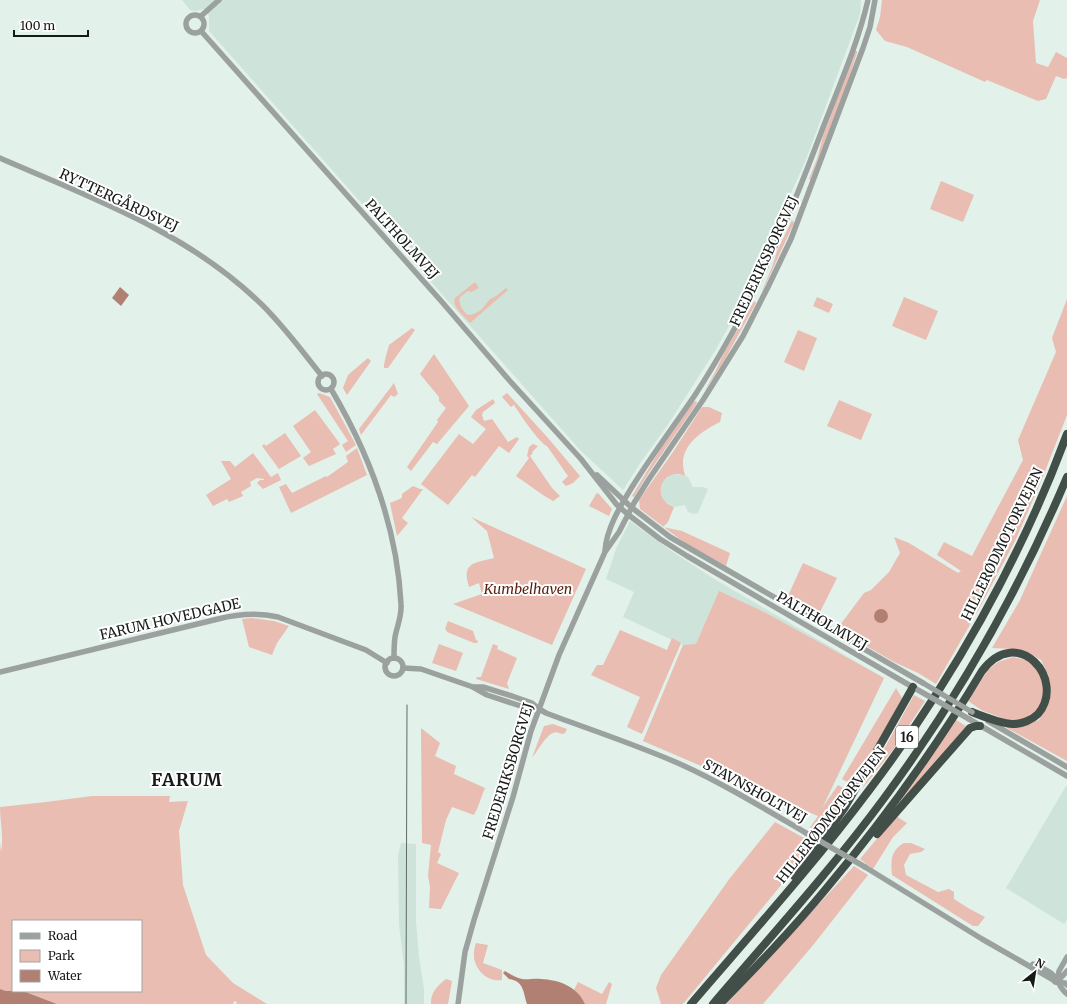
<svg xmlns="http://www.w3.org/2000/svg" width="1067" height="1004" viewBox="0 0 1067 1004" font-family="Merriweather,serif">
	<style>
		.built { fill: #cee4da }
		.green { fill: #e9bdb1 }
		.water { fill: #b28073 }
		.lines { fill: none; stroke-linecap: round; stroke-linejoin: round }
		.tertiary { stroke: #9ba19e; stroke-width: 5.5 }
		.motorway { stroke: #424e48; stroke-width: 8 }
		.tram { stroke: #626a66; stroke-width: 1 }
		.tertiary-bridge { stroke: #9ba19e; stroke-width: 5.5 }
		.labels { text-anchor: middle; stroke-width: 4; stroke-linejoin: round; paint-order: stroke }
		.shield { fill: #fff; stroke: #5b5f5d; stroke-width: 1 }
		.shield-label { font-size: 13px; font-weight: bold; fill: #151a18 }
		.street-label { font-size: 14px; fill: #151a18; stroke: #fff }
		.park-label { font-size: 14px; font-style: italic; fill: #5a1c0b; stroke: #fff }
		.district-label { font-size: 18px; font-weight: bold; letter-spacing: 1px; fill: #151a18; stroke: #fff }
	</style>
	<rect width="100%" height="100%" fill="#e2f1ea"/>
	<g class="built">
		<path d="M182,0h679l-1,14 -55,148 -28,62 -4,17 -13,30 -45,80 -48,75 -26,36 -18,28 -43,-40 -371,-419v-15l-5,-7 -8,2 -6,-1z"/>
		<path d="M672,474l11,1 5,2 5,10h10l5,2 -10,24 -4,1 -6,-2 -3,-7 -11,2 -10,-6 -4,-10 1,-5 2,-5z"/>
		<path d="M630,521l46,33 40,26 168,98 -65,138 -176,-75 40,-96 -60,-28 11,-25 -28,-13 10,-30z"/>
		<path d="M1066,786l1,1v133l-3,4 -58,-36z"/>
		<path d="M401,843l15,1v77l3,36 5,32v15h-20v-39l-5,-40 -1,-69z"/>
	</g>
	<g class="green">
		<path d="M882,0h158l-7,21 3,42 12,4 8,-15 11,6v20l-3,1 -8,-3 -10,23 -8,2 -51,-21 -2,2 -78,-35 -22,-6 -9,-11 4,-13z"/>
		<path d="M855,51h2v2l-14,43 -33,84 -1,-1 8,-20 6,-23z"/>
		<path d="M941,181l33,14 -11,27 -33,-13z"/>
		<path d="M792,220l2,3 -31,67 -1,1 10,-24 5,-16z"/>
		<path d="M475,282l4,6 -8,4 -3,-1 -7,5 -2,4 2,7 5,7 3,1 5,-1 7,-4 9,-11 6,-3 10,-8 2,2 -38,33c-6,-7 -19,-17 -15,-25z"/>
		<path d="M817,297l16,7 -4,9 -16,-7z"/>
		<path d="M904,297l34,14 -12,29 -34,-14z"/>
		<path d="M1067,299v116l-25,64 -26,60 -37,70 -43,75 -18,-11 -24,-11 -57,-33 27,-36 7,-3 18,-18 11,-19 -6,-16 15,6 49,30 3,-2 -24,-16 7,-13 28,14 51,-96 -5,-20 38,-88 -4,-14z"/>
		<path d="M754,301l2,2 -32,58 -20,31 11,-20 10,-21z"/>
		<path d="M412,328l3,2 -27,38h-4c0,-7 3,-15 5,-23z"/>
		<path d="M798,330l19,8 -13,33 -20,-9z"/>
		<path d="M434,354l35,52 -32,38 -4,-2 -22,29 -4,-4 31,-45 -1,-2 9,-12 -7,-7v-4l-19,-23z"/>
		<path d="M368,358l3,3 -24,34 -4,-7 5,-13z"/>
		<path d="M394,383l4,11 -4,3 -3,-2 -30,40 -2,-6z"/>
		<path d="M319,393l11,4 26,48 -10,7 -4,-7 6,-4 -31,-47z"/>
		<path d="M507,393l41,45 32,38 -7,7 -7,3 -4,-4 6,-6 -21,-30c-8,-3 -27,-32 -33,-41l-3,2 -9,-10z"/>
		<path d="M493,399l2,4 -12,9 -1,3 2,6 8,-2 16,23 9,-5 2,2 -10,14 -10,-7 -24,31 -3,-2 -24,30 -27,-21 38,-50 14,10 13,-15 -15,-12 5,-7z"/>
		<path d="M839,400l33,14 -11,26 -34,-14z"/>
		<path d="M696,401l1,2 -2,3 -47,68 -14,23 -2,-1 29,-48 32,-46z"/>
		<path d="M702,407h7l13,6 -2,9c-16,8 -37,21 -37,41 0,4 1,9 2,13 -22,-10 -36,22 -11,31l-6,15 -5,5 19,4 48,22 -4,13 -41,-23 -45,-34 -1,-9 34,-48z"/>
		<path d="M315,410l25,34 -7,5 3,5 -27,12 -6,-8 8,-6 -18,-26z"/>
		<path d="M285,433l16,23 -22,13 -17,-23 2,-2 2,2z"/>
		<path d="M533,444l5,2 -6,6 1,1 -3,3 22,32 8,8 -7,5 -10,-6 -27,-19 13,-18 -2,-2 2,-9z"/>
		<path d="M357,448l10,27 -76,38 -12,-26 7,-3 6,9 34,-17 1,1 21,-15 -2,-6z"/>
		<path d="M253,453l18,24 7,-4 3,7 -18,9 -6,-6 3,-3h4v-1l-7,-1 -7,4 1,4 -10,6 2,4 -14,6 -2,-3 -14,7 -7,-11 25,-16 -10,-18h9l5,6z"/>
		<path d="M413,486l7,3h3l-21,29 6,5 -11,13 -7,-33 12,-5v-4z"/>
		<path d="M598,493l14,16 -3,7 -20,-10 7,-12z"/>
		<path d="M1067,496v265l-67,-37 25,1 14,-5 10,-17 2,-14 -3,-15 -7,-14 -14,-8 -15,-3 -20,-1 28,-48z"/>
		<path d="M471,517l115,52 -34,76 -99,-41 29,-10 -3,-11 -10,4c-8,-25 6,-24 25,-29l-7,-27z"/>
		<path d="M803,563l34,15 -19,38 -31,-18z"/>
		<path d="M719,591l47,22 118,65 -62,130 16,-23 13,7 -29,44 -13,-7 9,-13 -175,-75 40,-96 13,-1z"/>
		<path d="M253,618l21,3 15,5 -12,17 -5,12 -23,-8 -7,-28z"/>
		<path d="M448,621l25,10 3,9 2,1 -1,2h-3l-27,-11v-1l-2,-2z"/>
		<path d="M620,630l47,20 5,-12 9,5 -39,91 -15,-7 13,-30 -49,-22 6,-10h6z"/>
		<path d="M439,644l24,9 -7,18 -24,-8z"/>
		<path d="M493,644l5,2 -1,3 20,9 -10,25 2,6 -33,-10 1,-2h4z"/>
		<path d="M1013,657l13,3 11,8 7,11 -1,22 -9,13 -10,5 -16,1 -25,-9 -15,-10 20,-31 10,-8z"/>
		<path d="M896,688l6,10 -47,88 -13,-7z"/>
		<path d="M914,695l11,6 -30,46 -33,42z"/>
		<path d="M956,720l10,6 -70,82z"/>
		<path d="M553,724l14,5 -2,4 -3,1c-3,-1 -6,-3 -9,-1 -7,2 -16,19 -21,25l12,-32z"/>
		<path d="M421,728l19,15 -5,13 21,10 -2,8 31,14c-4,9 -6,18 -11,27l-22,-8 -6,13 -8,32 3,2 -4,9 22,10 -18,36 -12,-1 1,-21 -2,-11 3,-31 -9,-2z"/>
		<path d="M92,796h78l-1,6 19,-1 -9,30 4,54 23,70 27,28 34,21h-31l1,-2 -3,-1 -1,3h-176l-34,-13h118v-70h-128v70h-7l-6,-2v-147l1,10c3,-15 -1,-30 -1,-45 31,-3 61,-7 92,-11z"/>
		<path d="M896,816l11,7 -14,14 -20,32 -13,-10z"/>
		<path d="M775,822l40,22 -132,160h-22l-5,-16 5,-13 69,-97z"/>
		<path d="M904,843h7l14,6 -4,3 -11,2 -6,11 2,10 32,17 11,-3 5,3v7l14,9 17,9 -7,9h-5l-81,-51c-1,-14 -2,-24 12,-32z"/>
		<path d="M854,866l14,9 -54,69 -51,60h-37z"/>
		<path d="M476,943l12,2 -5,18 19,7v10c-12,2 -23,-6 -27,-18 -2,-6 -1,-14 1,-19z"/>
		<path d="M446,979l6,2 -4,23h-17c-1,-11 7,-19 15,-25z"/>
		<path d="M578,982l24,12 7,-12 3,2 -6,20h-21l-3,-5 -8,-9z"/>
	</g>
	<g class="water">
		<path d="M120,287l9,8 -8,11 -9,-8z"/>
		<circle cx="881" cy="616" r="7"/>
		<path d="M505,971c5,3 11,7 17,8 6,1 12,-1 19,0 18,1 36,7 44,25h-58c-4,-12 -3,-23 -18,-25l-6,-6z"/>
		<path d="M0,989l6,2h17l34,13h-57z"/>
	</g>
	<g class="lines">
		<g class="tertiary">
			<circle cx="195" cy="24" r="9"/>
			<path d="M201,16l18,-16"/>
			<path d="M201,31l241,271 67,78 72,79 36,46 13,11 30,23 27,17 229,133"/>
			<path d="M0,158c91,40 183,72 257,142 24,22 44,50 65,76"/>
			<circle cx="326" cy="382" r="8"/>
			<path d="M331,389c39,66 66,138 70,215 1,12 -4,22 -6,33 -1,7 -1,14 -1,21"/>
			<path d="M597,475l34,32 39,30 253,146"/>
			<path d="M605,551c1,-22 16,-46 27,-64 20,-32 42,-61 63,-92 11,-17 22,-35 32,-53 40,-69 69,-143 97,-217 16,-41 34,-82 44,-125"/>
			<circle cx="394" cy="667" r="9"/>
			<path d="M403,668l18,1 52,18 14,8 43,14h8"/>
			<path d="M0,672l218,-53c20,-5 39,-7 60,-2l88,33 21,13"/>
			<path d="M473,687h10l29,9 20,7 7,6 7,4c45,17 91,32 134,51 44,20 85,45 126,69"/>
			<path d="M969,719l98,57"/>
			<path d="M988,721l79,46"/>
			<path d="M865,867l117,72 75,43"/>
			<path d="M1033,964c6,3 15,6 20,11 6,6 7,14 14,19"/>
			<path d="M1055,982l10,1 2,2"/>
			<path d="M1057,982l2,-11 8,-14"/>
			<path d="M1057,982l10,-11"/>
			<path d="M458,1004l7,-52 9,-32 39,-123 18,-66 28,-76 46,-103 14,-20 15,-29 15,-24 54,-79 40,-64 25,-49 23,-48 72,-191 7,-21 5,-27"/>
		</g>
		<g class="motorway">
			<path d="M877,834l93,-106 6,-2h4"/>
			<path d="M794,876l32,-41 19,-28 68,-120"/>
			<path d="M691,1004c61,-71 123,-140 179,-215 80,-105 151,-230 197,-355"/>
			<path d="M713,1004c58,-68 119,-135 172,-207 73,-99 134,-206 182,-320"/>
			<path d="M720,1004c36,-37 72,-74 105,-114 58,-69 111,-142 157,-219 36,-48 85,9 56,43 -6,6 -16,10 -25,10 -14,-1 -28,-7 -41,-12"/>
		</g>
		<path class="tram" d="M406,1004l1,-299"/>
		<g class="tertiary-bridge">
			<path d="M923,683l49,29"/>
			<path d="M918,690l51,29"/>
			<path d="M806,833l59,34"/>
		</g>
	</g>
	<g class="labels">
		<rect class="shield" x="896" y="726" width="22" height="22" rx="3"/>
		<g class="shield-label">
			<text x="907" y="742">16</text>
		</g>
		<g class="street-label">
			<text transform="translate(119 200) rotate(25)" y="5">RYTTERGÅRDSVEJ</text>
			<text transform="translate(402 239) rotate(48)" y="5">PALTHOLMVEJ</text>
			<text transform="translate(764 261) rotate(-65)" y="5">FREDERIKSBORGVEJ</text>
			<text transform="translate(1002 544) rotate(-64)" y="5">HILLERØDMOTORVEJEN</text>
			<text transform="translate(170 619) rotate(-13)" y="5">FARUM HOVEDGADE</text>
			<text transform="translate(822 621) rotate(30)" y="5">PALTHOLMVEJ</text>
			<text transform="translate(508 771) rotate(-73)" y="5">FREDERIKSBORGVEJ</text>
			<text transform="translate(755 791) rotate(29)" y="5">STAVNSHOLTVEJ</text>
			<text transform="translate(831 815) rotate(-52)" y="5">HILLERØDMOTORVEJEN</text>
		</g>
		<g class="park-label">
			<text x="528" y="594">Kumbelhaven</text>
		</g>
		<g class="district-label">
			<text x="187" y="786">FARUM</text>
		</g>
	</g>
	<rect x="12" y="920" width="130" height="72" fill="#ffffff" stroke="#a1a3a3"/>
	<rect x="20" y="933" width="20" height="6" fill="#9ba19e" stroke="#a1a3a3"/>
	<text x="48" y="940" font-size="12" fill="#151a18">Road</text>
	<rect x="20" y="950" width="20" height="12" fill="#e9bdb1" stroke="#a1a3a3"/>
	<text x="48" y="960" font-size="12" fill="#151a18">Park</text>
	<rect x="20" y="970" width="20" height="12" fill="#b28073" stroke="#a1a3a3"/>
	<text x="48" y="980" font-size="12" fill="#151a18">Water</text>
	<g transform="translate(1035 972) rotate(30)" stroke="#ffffff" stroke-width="3" paint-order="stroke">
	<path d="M0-3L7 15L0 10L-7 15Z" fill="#151a18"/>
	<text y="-6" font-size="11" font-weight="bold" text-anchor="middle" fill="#151a18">N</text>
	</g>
	<path d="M14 30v6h74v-6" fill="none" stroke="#151a18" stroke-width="2"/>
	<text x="20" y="30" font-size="12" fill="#151a18" stroke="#ffffff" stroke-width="3" paint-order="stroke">100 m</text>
</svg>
